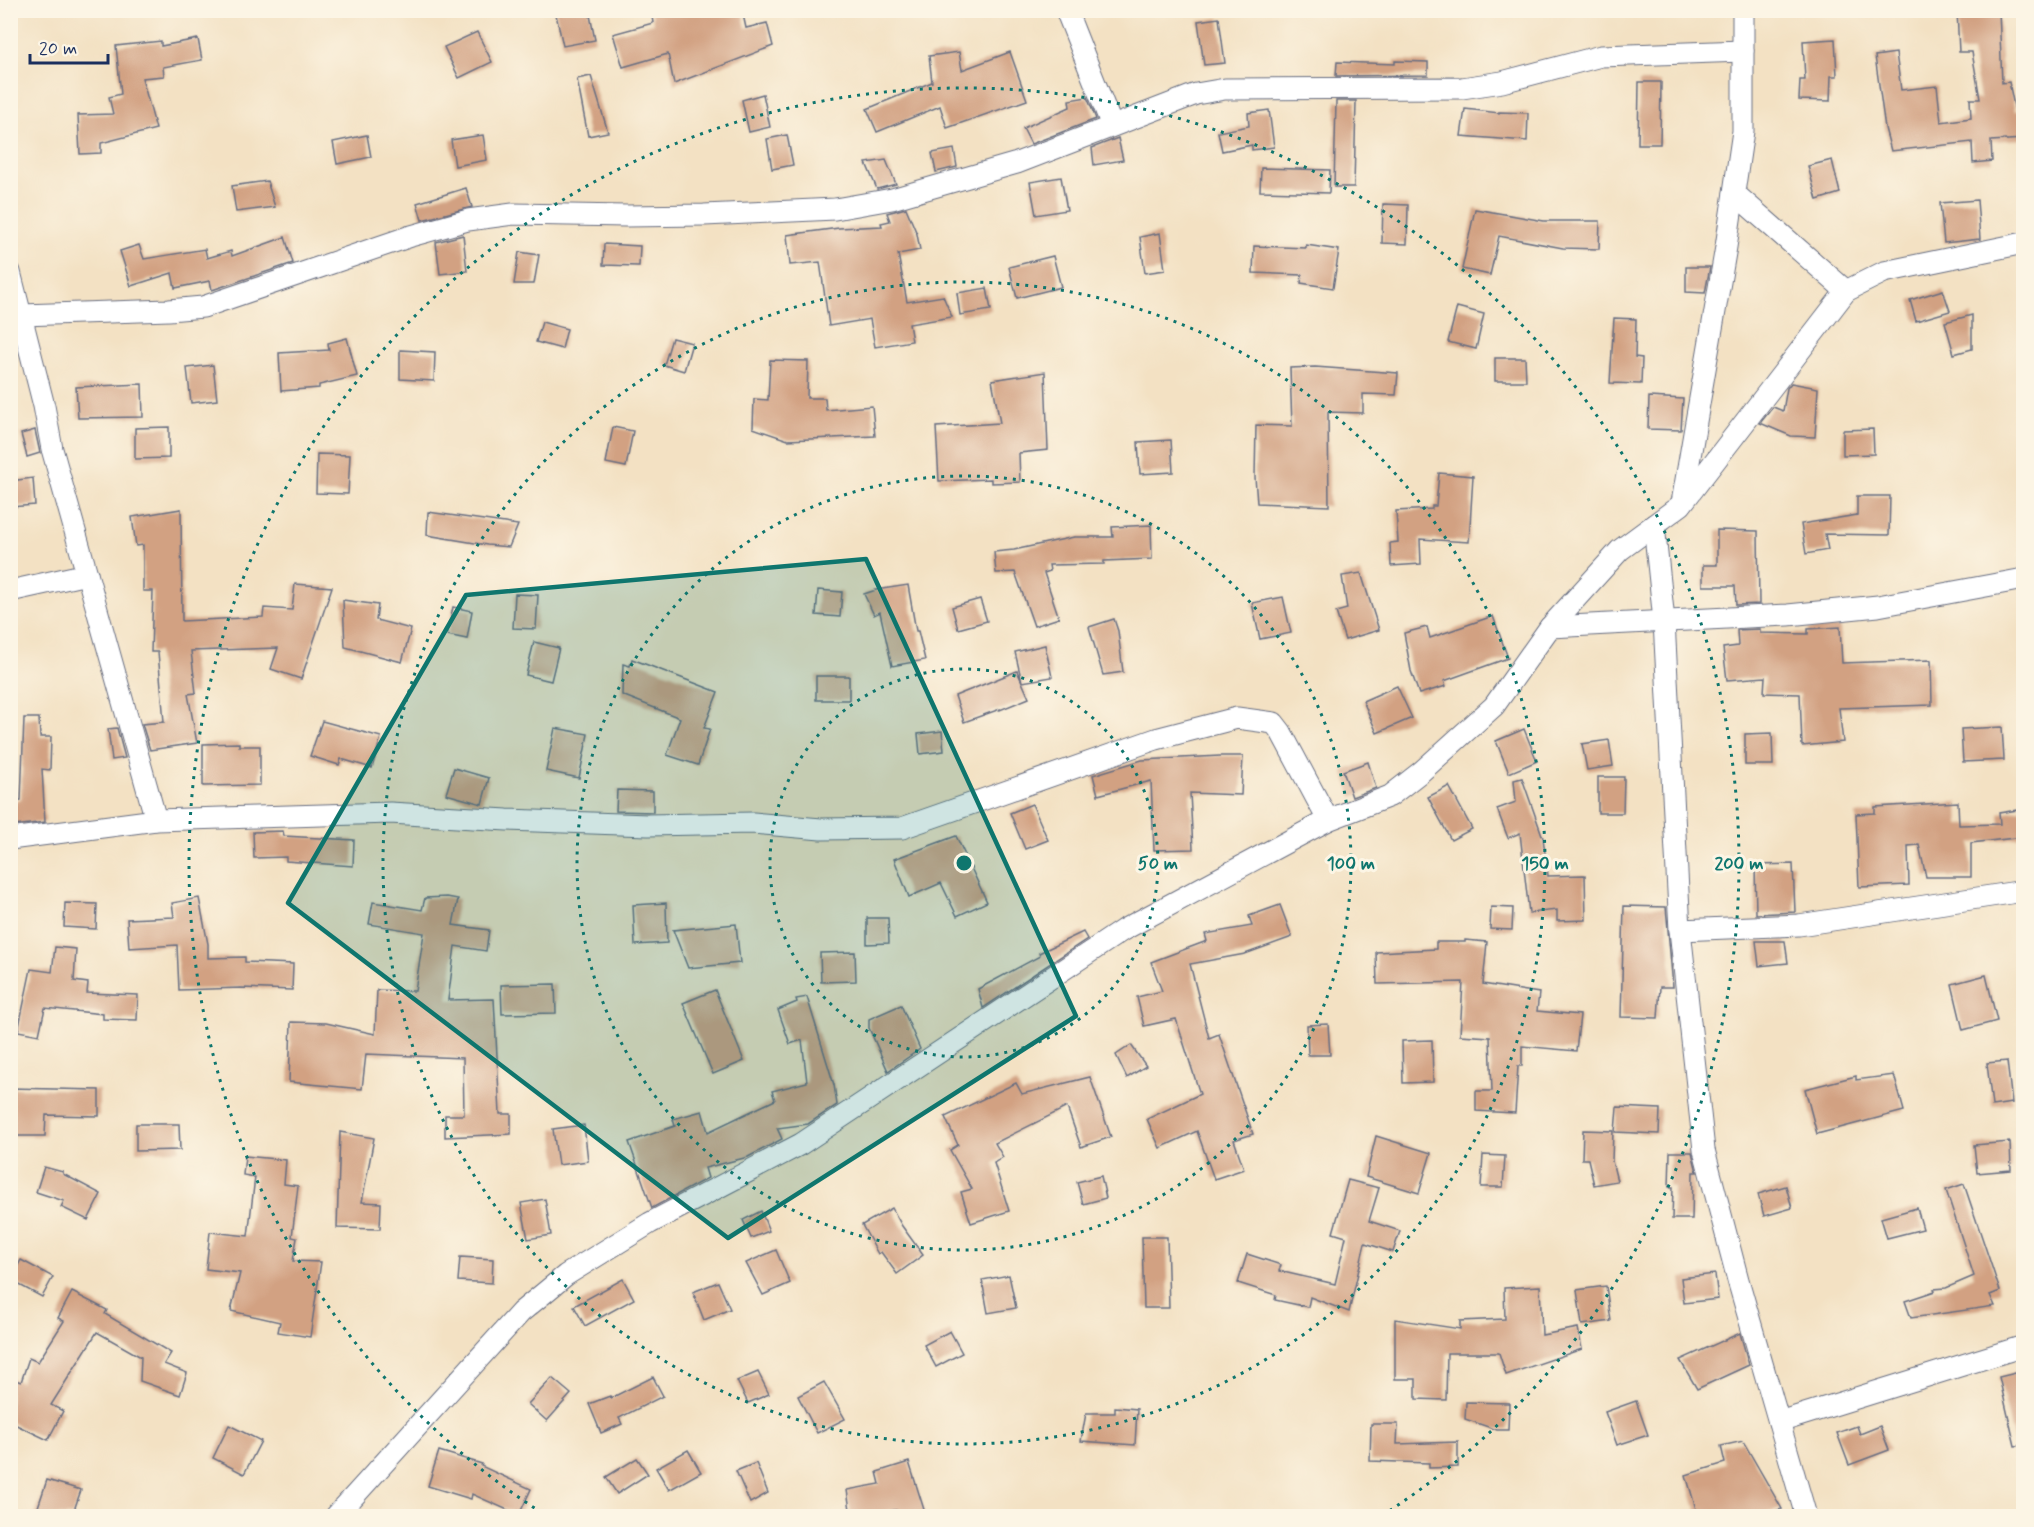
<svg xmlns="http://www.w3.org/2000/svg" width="2034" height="1527" viewBox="0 0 2034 1527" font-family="Mynerve,sans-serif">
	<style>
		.building { fill: #d2a182 }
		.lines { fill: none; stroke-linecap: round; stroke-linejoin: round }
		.minor-casing { stroke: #676d81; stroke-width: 23 }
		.minor { stroke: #fff; stroke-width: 21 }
		.marked { fill: #0f766e; fill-opacity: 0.2; stroke: #0f766e; stroke-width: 4.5; stroke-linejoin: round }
		.ring { fill: none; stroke: #0f766e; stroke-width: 3; stroke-dasharray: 3 6 }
		.centre { fill: #0f766e; stroke: #fcf5e5; stroke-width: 3 }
		.ring-label { font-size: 18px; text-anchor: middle; font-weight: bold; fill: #0f766e; stroke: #fcf5e5; stroke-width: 6; stroke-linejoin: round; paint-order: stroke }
	</style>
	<rect width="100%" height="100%" fill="#fcf5e5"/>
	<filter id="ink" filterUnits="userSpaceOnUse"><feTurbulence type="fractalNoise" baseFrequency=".0167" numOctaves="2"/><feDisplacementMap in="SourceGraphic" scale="12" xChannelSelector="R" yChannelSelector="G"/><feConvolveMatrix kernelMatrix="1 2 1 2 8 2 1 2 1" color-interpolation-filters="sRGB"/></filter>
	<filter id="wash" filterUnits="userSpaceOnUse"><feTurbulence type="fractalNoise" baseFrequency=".008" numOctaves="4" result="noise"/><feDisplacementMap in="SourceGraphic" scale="24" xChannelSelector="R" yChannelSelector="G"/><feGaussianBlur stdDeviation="1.35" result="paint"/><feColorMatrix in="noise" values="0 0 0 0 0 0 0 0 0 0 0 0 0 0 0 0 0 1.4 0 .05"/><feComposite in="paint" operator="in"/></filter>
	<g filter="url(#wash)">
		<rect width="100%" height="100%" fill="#f3e1c3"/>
		<g id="blocks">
			<g class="building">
				<path d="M555,10h34l6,30 -32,6z"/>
				<path d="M651,10h91l4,18 21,-5 6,23 -99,38 -6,-30 -45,13 -10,-33 40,-11z"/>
				<path d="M1999,10l3,73 7,-1 6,29 9,-1v29l-33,2 1,20 -19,2 -1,-21 -81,9 -6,-23 -10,-72 21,-3 5,37 36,-4 4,36 30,-4 -1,-19h10l-8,-47h-13l-2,-41z"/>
				<path d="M1219,18l6,45 -21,2 -6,-44z"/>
				<path d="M477,32l15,30 -33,16 -15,-31z"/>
				<path d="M198,39l4,21 -39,7 1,9 -22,2 14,51 -55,14v10l-21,1 -2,-39 35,-1 -4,-17 12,-3 -5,-48 45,-5v5z"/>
				<path d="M1835,39l2,37h-6l-1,25 -31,-1 1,-20h5l-2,-39z"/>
				<path d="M959,52l3,18 48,-18 17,48 -80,28 -7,-22 -63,26 -10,-23 65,-27 -3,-26z"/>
				<path d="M1395,61l33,1v13l-92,1 1,-14 58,2z"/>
				<path d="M591,76l17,56 -20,4 -11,-57z"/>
				<path d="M1639,82h22l-1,62h-22z"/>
				<path d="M763,94l7,33 -21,5 -7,-32z"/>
				<path d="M1087,97l9,22 -65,25 -8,-16 47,-21 -1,-7z"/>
				<path d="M1336,101h20l-2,86h-20z"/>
				<path d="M1465,109l34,4v-1l29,1 -1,28 -66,-5z"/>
				<path d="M1269,110l5,37 -22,3v-5l-30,6 -4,-19 31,-6 -1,-13z"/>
				<path d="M367,135l4,22 -34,7 -4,-22z"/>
				<path d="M483,135l4,25 -32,6 -4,-26z"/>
				<path d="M787,135l6,30 -21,4 -5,-30z"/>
				<path d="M1118,138l5,22 -29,5 -2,-17z"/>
				<path d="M954,149l3,18 -21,5 -4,-19z"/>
				<path d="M886,160l10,24 -19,5 -11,-26z"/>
				<path d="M1832,160l8,33 -23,7 -9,-34z"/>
				<path d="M1261,168l69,2 -1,23 -69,-2z"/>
				<path d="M1061,177l6,33 -31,5 -6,-33z"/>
				<path d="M267,181l8,26 -39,5 -4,-26z"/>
				<path d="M466,188l6,19 -50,13 -5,-17z"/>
				<path d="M1977,200l3,39 -36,4 -4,-40z"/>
				<path d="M1383,204l25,1 -1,39 -25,-1z"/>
				<path d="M906,208l11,26 3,16 -22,4 9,48 36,-6 9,21 -43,7 3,17 -37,6 -5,-28 -41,7 -9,-64 -30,3 -3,-30 52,-7 43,-2 -1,-3 9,-2 -3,-8z"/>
				<path d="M1475,209l69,12h56l-1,28 -36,-1 -64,-12 -9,39 -28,-6z"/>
				<path d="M1160,233l5,37 -20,3 -5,-36z"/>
				<path d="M463,235l4,36 -27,3 -4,-32z"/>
				<path d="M285,237l8,26 -81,27 -2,-9 -35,7 -3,-15 -41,13 -11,-35 19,-6 5,14 61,-10 2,9 24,-7 1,5z"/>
				<path d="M604,244l36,2 -1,20 -36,-1z"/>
				<path d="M1306,245l33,5 -6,38 -32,-5 1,-8 -49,-2 1,-27 52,2z"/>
				<path d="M519,252l20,3 -5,29h-20z"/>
				<path d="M1053,256l8,31 -44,11 -8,-31z"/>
				<path d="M1686,267h24l-5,26 -19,-1z"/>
				<path d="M987,288l4,22 -31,5 -3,-22z"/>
				<path d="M1943,290l7,21 -34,10 -6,-21z"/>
				<path d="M1457,307l27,7 -8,35 -28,-7z"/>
				<path d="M1972,315v34l-18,5 -9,-32z"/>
				<path d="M1614,318l22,1 -1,38 7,1 -1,26 -31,-1z"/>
				<path d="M542,322l25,7 -5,20 -26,-7z"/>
				<path d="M347,338l10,38 -38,9v3l-38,3 -2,-38 50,-3 -1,-7z"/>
				<path d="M672,338l20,5 -8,28 -20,-6z"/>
				<path d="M400,350l35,2 -1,29 -34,-2z"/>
				<path d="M1495,358h30l1,23h-31z"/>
				<path d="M770,360l38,1 -1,37h18l1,12 46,-4 3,30 -87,4 -35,-12 1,-29 14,1z"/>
				<path d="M213,365l4,35 -26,3 -4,-35z"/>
				<path d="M1315,367l83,6 -2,22 -33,-1v19l-35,-1 1,94 -72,-3 -2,-26 1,-52 36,1 -2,-58z"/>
				<path d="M1045,372l3,78 -29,3 1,29 -29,1v-4l-52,2 -3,-54 64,-4 -8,-43z"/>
				<path d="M1791,383l27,5 -3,49 -24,-1 -31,-13 13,-16 10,4 4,-23z"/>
				<path d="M142,384l1,33 -65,1 -2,-31z"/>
				<path d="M1649,397l34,2 -2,31 -33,-1z"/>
				<path d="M169,427v31l-34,1v-31z"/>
				<path d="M613,427l20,4 -7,36 -20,-4z"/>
				<path d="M1873,429l1,25 -31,1v-25z"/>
				<path d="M35,430l5,23 -13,4 -6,-23z"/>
				<path d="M1171,440l2,32 -33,2 -2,-32z"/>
				<path d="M317,454l33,1 -2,39 -32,-1z"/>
				<path d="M1439,473l34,3 -4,66 -49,-3 1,25 -30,2 -1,-23 8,-1 -2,-31 36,-2v-3h4z"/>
				<path d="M33,478l2,27 -25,2v-26z"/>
				<path d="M1857,496h33l-1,39 -64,-1 3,16 -22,4 -5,-30 56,-9z"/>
				<path d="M181,509l1,112 81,-4 1,-9 28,2 3,-26 37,3 -31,92 -30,-10 7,-21 -87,3 5,42 -8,1 9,49 -47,7 -8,-26 22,-2 -6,-70h-7l2,-61h-10v-46l-7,1 -4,-29z"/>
				<path d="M428,512l90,13 -9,22 -22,-2 -60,-10z"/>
				<path d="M1151,525l1,34 -48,2v3l-55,1 1,6 -6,2 15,45 -25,8 -19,-54 -19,1 -2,-21 20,-2 60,-13h39l-1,-10z"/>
				<path d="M1717,530l41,1 1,73 -23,1 -1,-19h-32v-21h14z"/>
				<path d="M1361,573l18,57 -34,10 -9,-28 11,-3 -5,-33z"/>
				<path d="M908,585l8,46h2l7,29 -33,6 -12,-54 -6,3 -10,-21 12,-4z"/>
				<path d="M818,590l24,2 -2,25 -24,-2z"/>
				<path d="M515,594l23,1 -2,34 -23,-1z"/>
				<path d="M1283,597l8,36 -31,6 -8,-36z"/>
				<path d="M980,599l7,22 -29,8 -6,-22z"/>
				<path d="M343,600l35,5 -2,15 35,9 -9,33 -57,-15z"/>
				<path d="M453,607l19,4 -5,28 -20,-4z"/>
				<path d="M1493,616l15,42 -64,23 2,5 -27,8 -8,-23 -7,-38 23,-6 3,11z"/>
				<path d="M1114,619l4,12 5,41 -20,3 -14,-48z"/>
				<path d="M1840,627l2,36 89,-3 1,45 -93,3 4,34 -41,4 -2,-52 -36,-1 1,-16 -38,3 -4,-32 15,-2 -1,-16 23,-1v4l48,1v-5z"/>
				<path d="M534,642l25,6 -8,33 -25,-6z"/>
				<path d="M1045,645l7,32 -30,5 7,16 -29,12v-1l-36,13 -9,-26 62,-25 5,11 -7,-30z"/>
				<path d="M632,659l86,33 -14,36 6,1 -12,36 -31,-10 13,-37 -58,-23 1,-31 7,2z"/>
				<rect x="816" y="676" width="33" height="24"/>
				<path d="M1397,686l15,32 -35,15 -14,-32z"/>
				<path d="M24,718h15l1,19h11l-1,33 -8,-1 3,53 -31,4 -1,-25 8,-1z"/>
				<path d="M322,721l59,16 -9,31 -31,-9 -2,6 -29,-9z"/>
				<path d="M2002,727l2,33 -41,2 -2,-33z"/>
				<path d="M117,728l8,30 -13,2 -4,-31z"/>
				<path d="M555,728l33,6 -9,44 -33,-7z"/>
				<path d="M1524,729l13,32 -28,12 -13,-32z"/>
				<path d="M942,731l2,20 -24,3 -2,-20z"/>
				<path d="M1772,733l1,32h-28v-31z"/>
				<path d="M1609,740l4,26 -26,4 -5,-26z"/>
				<path d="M239,743v3h21v39l-57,1v-42z"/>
				<path d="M1220,756h23l-2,39 -51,-2 3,56 -39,1 -3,-69 -53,14 -5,-20 49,-15z"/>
				<path d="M1368,762l8,26 -24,9 -9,-26z"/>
				<path d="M454,768l35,10 -7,26 -36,-10z"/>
				<path d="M1598,777h26l-1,36h-25z"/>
				<path d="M1522,778l21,60 5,38 37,-1 1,45 -29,1v-11l-28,3 -9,-80 -12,5 -11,-29 19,-7 -2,-22z"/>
				<path d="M1449,786l23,43 -21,11 -23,-43z"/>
				<path d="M617,790l36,1v21l-37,-1z"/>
				<path d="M1958,802l1,23 41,-1 -1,-11 25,-4v28l-53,6v34h-45l-7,-32 -11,1 1,39 -50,2 -3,-73 19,-1v-6z"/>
				<path d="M1032,804l16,36 -23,9 -15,-36z"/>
				<path d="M283,831l1,5 70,4 -1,26 -67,-5v-4l-32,1 -1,-26z"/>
				<path d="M956,836l31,66 -30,14 -16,-33 -32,14 -15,-38z"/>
				<path d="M1793,864l2,48 -39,2 -1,-49z"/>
				<path d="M447,897l11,2 -5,26 36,5 -3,21 -31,-5 -7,54 46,-1 6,115h11v20l-66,3v-22h19l-1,-57 -97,-4 -4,35 -73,-7 2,-60 35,1 49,11 2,-44 38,1 9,-58 -55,-9 4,-22 49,8 3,-12z"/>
				<path d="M199,898l9,46v14l37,-1v5l48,2 -1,26 -51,-2 -62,2 -2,-45 -48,3 -2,-29 47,-2 -2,-14z"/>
				<path d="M65,903l32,1 -1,25 -32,-2z"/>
				<path d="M666,903l1,40 -32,2 -2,-40z"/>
				<path d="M1280,905l12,32 -47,17 -55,10 19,74 10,-4 34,100 -19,6 10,29 -30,10 -17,-48 -37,17 -13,-29 53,-25 -24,-75 -32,7 -7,-29 25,-6 -11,-29 56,-21 -2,-7 47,-8 -3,-10z"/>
				<path d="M1624,906l42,1 7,80h-13l-2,31 -37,-1z"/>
				<path d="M1491,907l22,1 -1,22 -22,-1z"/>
				<path d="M867,918h21l1,25 -22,1z"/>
				<path d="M736,924l4,39 -52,5 -15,-38z"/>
				<path d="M1083,932l4,7 -104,69 -5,-19 62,-33 -1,-3z"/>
				<path d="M1465,940l22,2 -4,42 56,9 -2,18 43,4 -4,36 -54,-5v20h-4l-3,47 -39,-2v-20h16l-2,-54 -30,-2 3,-53 -86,2 -1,-32 60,-3v-7h29z"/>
				<path d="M1756,941h29l3,22 -29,3z"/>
				<path d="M55,947l21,2 -2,32 14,2 -1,10 51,2 -1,25 -34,-1v-5l-58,-6 -6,27 -21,-4 13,-62 21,3z"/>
				<path d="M855,952l1,29 -35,1 -1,-29z"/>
				<path d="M1986,975l11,46 -34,9 -11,-46z"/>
				<path d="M555,984l1,29 -54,1 -1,-29z"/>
				<path d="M715,990l29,71 -31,13 -30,-71z"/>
				<path d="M807,997l27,88 3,20 -29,19 -31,4 5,11 -34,18 -43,11 3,10 -56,30 -23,-66 46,-16 -2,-7 29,-8 6,21 67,-32 -3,-9 35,-9 -5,-42 -12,4 -12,-34 19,-8 -1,-3z"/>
				<path d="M901,1005l19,44 -32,22 -19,-43v-9z"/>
				<path d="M1328,1024l2,31h-22l-1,-30z"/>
				<path d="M1432,1040l1,42 -30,1 -1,-42z"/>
				<path d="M1131,1045l15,21 -19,12 -11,-23z"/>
				<path d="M2007,1061l5,42 -20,3 -5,-43z"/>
				<path d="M1894,1075l10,36 -87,23 -12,-45 51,-13v4z"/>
				<path d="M1090,1077l21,60 -30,10 -14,-40 -72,36 8,14 -9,6 15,48 -38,12 -10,-31 11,-3 -22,-39 8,-5 -13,-28 71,-34 6,11z"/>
				<path d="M10,1088l89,2v26l-53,-1 -1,21h-34z"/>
				<path d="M1617,1107l43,2 -1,25 -44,-2z"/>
				<path d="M136,1124h43l1,26 -44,1z"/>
				<path d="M584,1125l4,36 -30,4 -5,-36z"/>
				<path d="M1583,1130l30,1 -1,30 5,20 -23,4 -6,-26h-6z"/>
				<path d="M340,1132l34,6 -12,64 19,1 -1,26 -43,-1z"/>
				<path d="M1376,1136l55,17 -12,40 -53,-16z"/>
				<path d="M2010,1142l1,28 -34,3 -3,-28z"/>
				<path d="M1670,1152h22l5,20h-4l-1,47h-20l1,-32h-4z"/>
				<path d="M1483,1155l22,1 -2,31h-22z"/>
				<path d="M245,1156l41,4 -2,24 14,2 -6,51 5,1 -4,23 28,1 -11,75 -32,-5 2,-10 -49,-11 9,-38 -34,-4 4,-37 38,4 7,-59 -12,-2z"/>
				<path d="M44,1167l19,5v2l38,20 -13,26 -27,-13 3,-6 -28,-9z"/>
				<path d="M1101,1176l5,22 -23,6 -6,-22z"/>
				<path d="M1348,1180l31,8 -10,33 31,10 -7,21 -28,-9 -16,69 -39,-15 -2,10 -33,-7 1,-5 -38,-12 9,-29 34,11 -2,6 56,13 11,-47 -13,-4z"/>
				<path d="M1964,1184l36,107 -10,4 5,11 -84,12 -6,-17 30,-10 -1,-2 12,-1 28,-12 -28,-86z"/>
				<path d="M1786,1186l6,22 -28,8 -6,-22z"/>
				<path d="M545,1199l6,36 -23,4 -7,-36z"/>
				<path d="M892,1208l10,18 21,29 -26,19 -16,-22 -3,2 -16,-29z"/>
				<path d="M1917,1208l6,21 -36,9 -6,-20z"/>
				<path d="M761,1211l8,20 -18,7 -8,-18z"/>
				<path d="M1142,1237h25l2,71h-25z"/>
				<path d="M776,1250l14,33 -27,12 -17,-32z"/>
				<path d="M460,1257l33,2 -1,24 -34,-2z"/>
				<path d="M21,1260l32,17 -11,20 -32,-17z"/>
				<path d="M1715,1274l3,25 -34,4 -3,-25z"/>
				<path d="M1009,1275l7,33 -28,5 -6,-33z"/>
				<path d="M623,1279l11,20 -49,27 -11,-20z"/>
				<path d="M718,1282l12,27 -26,11 -11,-28z"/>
				<path d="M1540,1286l2,49 36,-7 4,21 -76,26 -7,-22h-52l-1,47 -30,-1v-20h-21v-60l65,10v-8l45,-2 -1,-31z"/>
				<path d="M1606,1286l5,35 -29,4 -5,-35z"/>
				<path d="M72,1292l35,18 -2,4 66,39 -7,11 23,9 -7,22 -40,-14 1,-24 -44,-25 -46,73 12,6 -15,29 -38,-18v-44l11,4 8,-24 9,4 26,-41 -6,-3z"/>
				<path d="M950,1331l12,22 -26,14 -12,-22z"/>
				<path d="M1740,1333l9,32 -52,24 -17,-29z"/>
				<path d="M2024,1371v74l-9,1 -16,-69z"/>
				<path d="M758,1372l11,22 -21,9 -11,-22z"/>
				<path d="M653,1377l10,19 -44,22 3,6 -21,9 -12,-29 21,-8 1,2z"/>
				<path d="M552,1378l19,16 -24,27 -19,-17z"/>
				<path d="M824,1382l21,37 -28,14 -19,-37z"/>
				<path d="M1636,1401l12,34 -31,10 -12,-33z"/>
				<path d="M1466,1402l43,1 -1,27h-11l-32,-11z"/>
				<path d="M1115,1407l22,2 -2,36 -54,-4 5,-28h29z"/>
				<path d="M1371,1424h27l-1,20 61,-2v25l-29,1v-5l-59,-2z"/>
				<path d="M229,1425l32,16 -17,33 -31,-16z"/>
				<path d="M1857,1426l3,8 20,-8 9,24 -40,15 -12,-32z"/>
				<path d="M1743,1441l39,68 -24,7h-60l-12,-41 39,-12 -4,-17z"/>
				<path d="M688,1450l13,22 -32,18 -13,-22z"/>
				<path d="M439,1451l43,13 -1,2 50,23 -12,26 -47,-21 -1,5 -43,-13z"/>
				<path d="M637,1458l11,16 -31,20 -11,-17z"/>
				<path d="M909,1462l17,54h-25l-5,-6 -45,6 -4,-26 33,-6 -3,-12z"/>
				<path d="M756,1463l12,30 -18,10 -14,-32z"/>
				<path d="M47,1480l34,10 -9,26h-37z"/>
			</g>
		</g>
	</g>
	<g filter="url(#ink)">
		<use href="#blocks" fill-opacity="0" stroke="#676d81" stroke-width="1.5"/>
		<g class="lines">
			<g class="minor-casing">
				<g id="minor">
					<path d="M1066,10l46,116"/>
					<path d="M1734,193l112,98"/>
					<path d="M10,272l34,134 8,43 104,371"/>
					<path d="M22,315l147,-5 34,-3 208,-71 57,-16 45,-6 113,2 78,-1 131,-6 57,-10 125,-36 179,-69 29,-5 237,-1 40,-6 99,-26 142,-5"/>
					<path d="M1682,503l44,-256 17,-116v-121"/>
					<path d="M1654,525l10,96 16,309 24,220 34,130 68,236"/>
					<path d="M10,591l77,-17"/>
					<path d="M1550,627l238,-12 90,-9 146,-27"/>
					<path d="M10,839l146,-19 234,-7 117,7 141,5 105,-2 68,6 81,-1 254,-89 81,-21 37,5 7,9 47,88"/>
					<path d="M1680,930l119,-5 225,-34"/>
					<path d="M1779,1422l245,-76"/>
					<path d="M336,1516l185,-204 45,-37 84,-52 151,-79 322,-214 205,-110 62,-24 32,-25 72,-65 56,-79 70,-77 61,-45 165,-214 38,-19 140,-29"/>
				</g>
			</g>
			<use href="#minor" class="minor"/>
		</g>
	</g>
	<path class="marked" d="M866,559l210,457 -348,222 -440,-335 178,-308z"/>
	<g class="ring">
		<circle cx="964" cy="863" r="194"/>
		<circle cx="964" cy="863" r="387"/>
		<circle cx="964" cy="863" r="581"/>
		<path d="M542 1513A775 775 0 1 1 1386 1513"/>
	</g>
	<circle cx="964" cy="863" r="9" class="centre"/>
	<g class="ring-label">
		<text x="1158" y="869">50 m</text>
		<text x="1351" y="869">100 m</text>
		<text x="1545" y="869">150 m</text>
		<text x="1739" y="869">200 m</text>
	</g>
	<rect width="2034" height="1527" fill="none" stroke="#fcf5e5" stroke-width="36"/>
	<path d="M30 54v9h78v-9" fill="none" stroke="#1b2f5e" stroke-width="3"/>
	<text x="39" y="54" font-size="18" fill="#1b2f5e" stroke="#fcf5e5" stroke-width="4.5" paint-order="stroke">20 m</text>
</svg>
